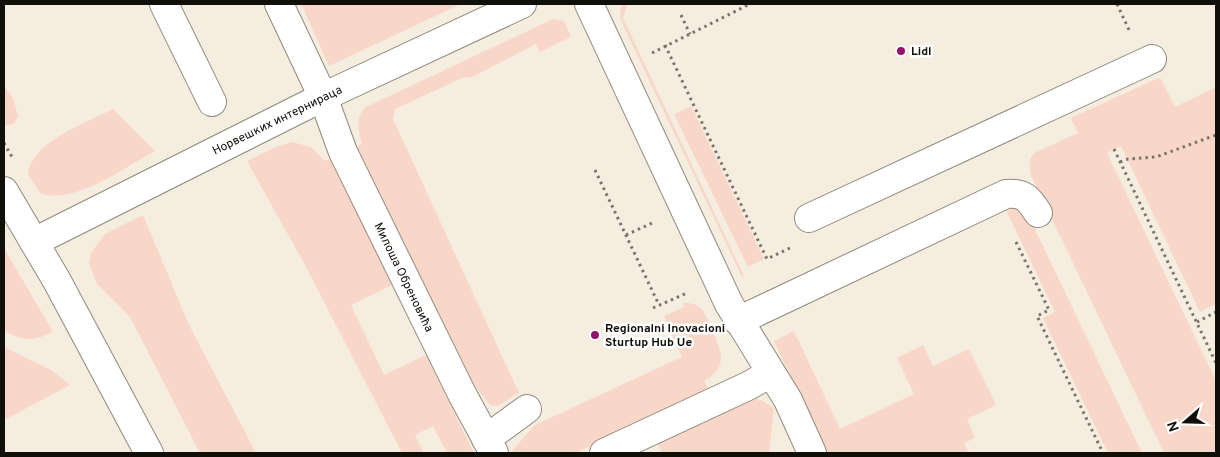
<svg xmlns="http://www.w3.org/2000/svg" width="1220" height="457" viewBox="0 0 1220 457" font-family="Overpass,sans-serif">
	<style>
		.green { fill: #f8d7c8 }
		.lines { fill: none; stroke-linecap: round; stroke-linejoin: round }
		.minor-casing { stroke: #90897c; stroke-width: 30 }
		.path { stroke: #7a756c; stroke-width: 3; stroke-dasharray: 2.5 4; stroke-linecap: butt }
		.minor { stroke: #fff; stroke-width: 28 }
		.poi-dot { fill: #94126b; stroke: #fff; stroke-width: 2 }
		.labels { text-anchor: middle; stroke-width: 5; stroke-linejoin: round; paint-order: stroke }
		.poi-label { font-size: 12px; font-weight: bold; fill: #110f0a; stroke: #fff; text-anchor: start }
		.street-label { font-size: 12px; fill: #110f0a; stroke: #fff }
	</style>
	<rect width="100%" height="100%" fill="#f5eddf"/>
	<g class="green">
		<path d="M301,4h160l-132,62z"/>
		<path d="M621,4h6l-4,14 121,258 -3,-1 -118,-250 -3,-8z"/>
		<path d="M553,19l11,2 7,16 -31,15 -4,-8 -64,33 -10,1 -67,31 -2,10 126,274 -22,13 -7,-1 -20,-25 -114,-233 6,-3c-4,-13 -7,-27 4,-37z"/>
		<path d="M1158,78l3,1 14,28 41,-20v217l-16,8 -79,-166 -14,7 109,228v72h-52l-134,-280v-14l4,-6 44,-20 -7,-15z"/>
		<path d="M4,86l9,12 5,18 -4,8 -10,2z"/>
		<path d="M691,106l73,153 -16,8 -74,-153z"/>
		<path d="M113,109l42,42c-31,17 -79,53 -114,43l-13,-20c4,-33 59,-51 85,-65z"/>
		<path d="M292,142l19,5 14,14 6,-3 61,127 -41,20 33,70 42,-20 48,98h-27l-14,-27 -18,9 9,18h-22l-97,-188 -58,-104 29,-14z"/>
		<path d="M1003,204h10l16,13 113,236h-34l-65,-135 12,-6z"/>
		<path d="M143,215l46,110 67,128h-56l-70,-136 -33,-33 -8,-21 2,-10 14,-19z"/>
		<path d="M4,248l49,84c-21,10 -28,9 -49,-1z"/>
		<path d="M683,303c5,0 10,0 15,3 7,4 9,14 12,20 10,22 21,40 -6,55l5,9 -133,63h-63l-1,-2 23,-26 147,-68 -18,-41 20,-9z"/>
		<path d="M794,331l46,98 74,-35 -17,-36 26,-13 10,21 36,-17 27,56 -29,14 8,19 -11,5 5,10h-142l-53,-112z"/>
		<path d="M4,347l47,23 19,15 -66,35z"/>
		<path d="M754,399l7,1 13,8 -5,45h-107l-5,-10z"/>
	</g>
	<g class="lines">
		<g class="minor-casing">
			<g id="minor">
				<path d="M164,4l48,98"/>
				<path d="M279,4l44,93 20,55 119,242 32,59"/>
				<path d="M589,4l140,300 59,96 24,53"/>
				<path d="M4,191l53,90 92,172"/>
				<path d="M809,218l343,-159"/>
				<path d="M34,242l289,-145 199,-93"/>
				<path d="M738,321l268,-127c18,-2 23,5 32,19"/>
				<path d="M486,439l41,-30"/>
				<path d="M604,453l146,-68 20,-12"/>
			</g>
		</g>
		<g class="path">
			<path d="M1117,4l13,28"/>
			<path d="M681,15l9,19"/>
			<path d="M665,45l102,214 25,-12"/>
			<path d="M652,53l98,-49"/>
			<path d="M4,143l8,14"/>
			<path d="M1114,149l102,214"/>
			<path d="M1120,162l8,-3 28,-2 60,-22"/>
			<path d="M595,170l64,135"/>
			<path d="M626,235l26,-12"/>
			<path d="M1016,242l33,68 -12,6 66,137"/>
			<path d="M653,308l34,-15"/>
			<path d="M1197,322l19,-10"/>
		</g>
		<use href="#minor" class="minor"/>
	</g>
	<g class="poi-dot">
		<circle cx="901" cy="51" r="5"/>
		<circle cx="595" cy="335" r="5"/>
	</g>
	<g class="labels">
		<g class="poi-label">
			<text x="911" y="55">Lidl</text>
			<text x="605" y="332">Regionalni Inovacioni<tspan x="605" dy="14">Sturtup Hub Ue</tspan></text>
		</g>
		<g class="street-label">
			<text transform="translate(277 120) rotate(-26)" y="4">Норвешких интернираца</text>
			<text transform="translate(404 277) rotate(64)" y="4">Милоша Обреновића</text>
		</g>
	</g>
	<rect width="1220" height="457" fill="none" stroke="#110f0a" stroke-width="10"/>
	<g transform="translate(1185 422) rotate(250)" stroke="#ffffff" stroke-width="4" paint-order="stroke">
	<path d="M0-4L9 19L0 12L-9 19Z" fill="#110f0a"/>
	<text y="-8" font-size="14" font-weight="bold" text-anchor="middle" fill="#110f0a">N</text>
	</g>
</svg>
